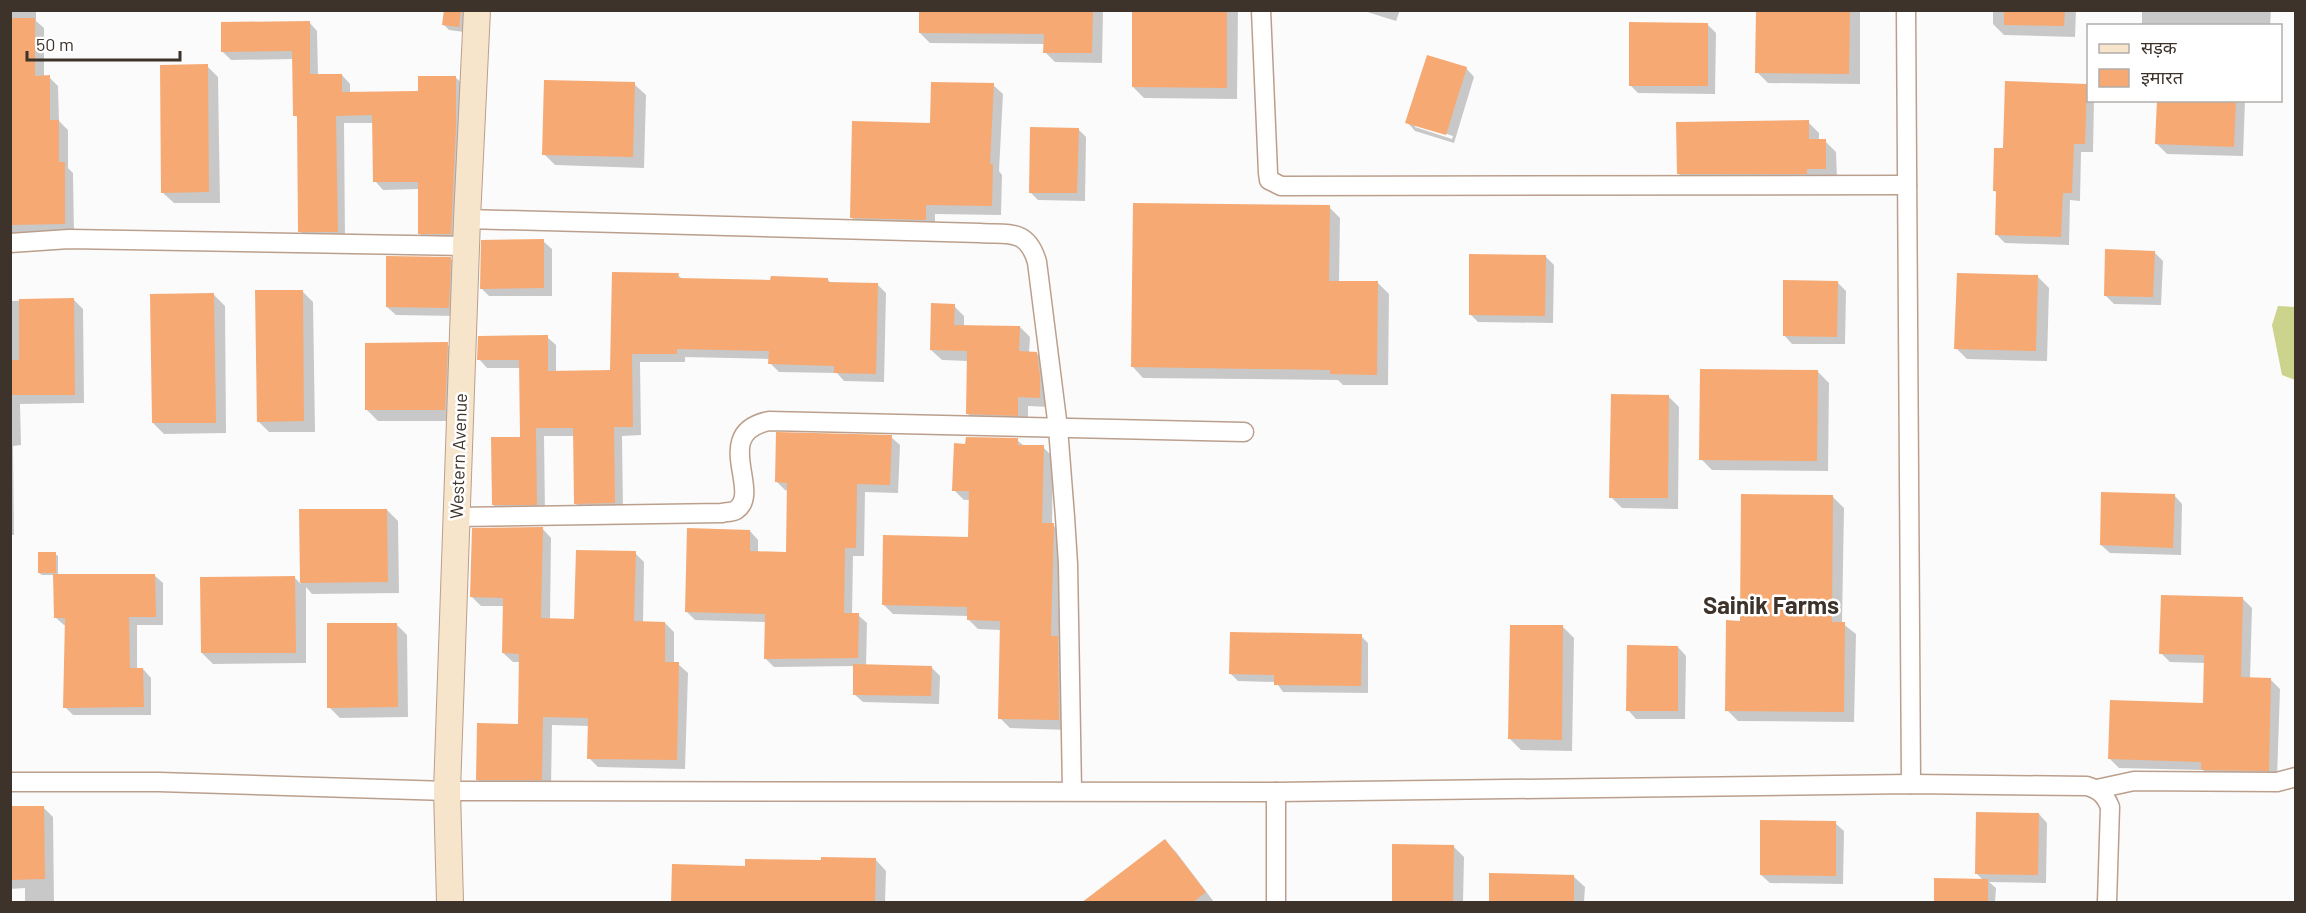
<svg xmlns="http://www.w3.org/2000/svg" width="2306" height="913" viewBox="0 0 2306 913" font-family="Barlow,'Noto Sans Devanagari',sans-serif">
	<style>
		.green { fill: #cbd38c }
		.shadow { fill: #0003; fill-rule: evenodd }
		.building { fill: #f6a972 }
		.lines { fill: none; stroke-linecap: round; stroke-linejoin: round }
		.street-casing { stroke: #bb9f8c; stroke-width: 21 }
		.secondary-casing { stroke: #bb9f8c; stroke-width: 28 }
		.street { stroke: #fff; stroke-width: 18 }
		.secondary { stroke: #f6e5ca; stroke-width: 26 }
		.labels { text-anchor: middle; stroke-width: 5; stroke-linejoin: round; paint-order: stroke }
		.street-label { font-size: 18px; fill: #3e332b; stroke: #fff }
		.district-label { font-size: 24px; font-weight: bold; fill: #3e332b; stroke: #fff }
	</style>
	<rect width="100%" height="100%" fill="#fbfbfb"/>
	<path class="green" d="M2278,306l17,1v73l-13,-5 -10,-50z"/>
	<g class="shadow">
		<path d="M10,10h26v11l8,7v49h5l9,9 1,35 9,9v38l5,5 1,60h-64z"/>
		<path d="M446,10h21l-3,22 -15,-2 -5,-5z"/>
		<path d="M921,10h182l-1,53 -47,-1 -10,-10v-8l-115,-1 -10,-10z"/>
		<path d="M1134,10h104l-1,89 -93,-1 -11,-11z"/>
		<path d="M1361,10h39l-4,11z"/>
		<path d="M1758,10h102v74l-92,-1 -11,-11z"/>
		<path d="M1993,10h83l-1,27 -71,-2 -11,-11z"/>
		<path d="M2142,10h129l-1,16h-128z"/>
		<path d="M309,22l8,9 1,44h24l8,9v9l70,-1 35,-15 9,8 -5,157h-31l-9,-9v-44l-36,1 -8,-9 -1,-58h-30l1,117h-37l-8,-9 -1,-112 -4,-4 -1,-56 -63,1 -9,-9z"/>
		<path d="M1707,24l9,9 -1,61 -77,-1 -8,-8z"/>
		<path d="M207,66l11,11 2,126h-46l-12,-11z"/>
		<path d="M1466,68l8,9 -20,66 -39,-12 -8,-9zM1415,124l38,12 -1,3 -37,-12z"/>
		<path d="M634,84l12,11 -2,73 -89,-3 -11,-11z"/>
		<path d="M993,85l10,9 -4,77 3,4 -1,40 -66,-1v15l-74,-2 -9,-9 80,-94z"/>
		<path d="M2086,85l2,2v13h6l-1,52h-12l-1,49 -10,-1 -1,45 -64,-2 -9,-9 2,-40 -4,-4 11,-40z"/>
		<path d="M2158,100h87l-2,56 -76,-2 -10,-10z"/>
		<path d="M1808,122l11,11v8h6l11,11 1,27 -148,6 -11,-12z"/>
		<path d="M1078,129l8,8 -1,64 -47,-1 -8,-8z"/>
		<path d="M1329,207l11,11 -1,64 39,1 11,11 -1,91h-45l-5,-5 -195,-2 -10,-11z"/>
		<path d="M543,241l9,8v47h-63l-8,-8z"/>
		<path d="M2154,252l9,9 -2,44 -47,-1 -9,-9z"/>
		<path d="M1546,257l8,8 -1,58 -75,-1 -8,-8z"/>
		<path d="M450,258l8,9 -1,49 -61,-1 -9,-8z"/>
		<path d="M678,275l5,5 89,1 55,-2 4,4 46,1 9,9 -2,89 -40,-1 -7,-8 -58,-1 -9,-9v-4l-85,-2v5h-45l1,73 -19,1 1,75 -39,1 -9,-9v-67h-31l1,77h-43l-9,-8 29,-67 -1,-70h-34l-8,-9 68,-22 9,8v27h55z"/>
		<path d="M2038,277l11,11 -2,73 -80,-2 -11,-11z"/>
		<path d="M1837,282l9,9 -1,53h-53l-8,-9z"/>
		<path d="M302,291l11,11 2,130h-46l-11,-11z"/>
		<path d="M214,295l11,11 1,127 -62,1 -11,-11z"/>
		<path d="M74,300l9,9 1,94 -64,1 1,41 -8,1 1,89h-4v-234z"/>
		<path d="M954,306l10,10v10l56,1 10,10 -1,16h7l11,11 2,43 -21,-1v19l-50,-1 -10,-10v-53l-26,-1 -11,-10z"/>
		<path d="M447,344l11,11 -2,66h-78l-11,-11z"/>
		<path d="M1818,372l11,11 -1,88 -116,-1 -11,-11z"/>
		<path d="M1668,396l11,11 -1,102 -56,-1 -11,-11z"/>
		<path d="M891,437l9,8 -2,48 -33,-1 -1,64h-11l-1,59h6l9,8 -1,43 66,2 8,8 -1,28 -76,-2 -9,-8 1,-28 -81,1 -9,-9 1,-36 -71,-2 -9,-9 64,-80 8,9v13h29l2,-62 -4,-1 -8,-8z"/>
		<path d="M1017,440l7,6 19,1 10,10 -1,67 11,11 6,195 -59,-2 -10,-10 1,-88 -23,-1 -10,-10v-3l-75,-2 -10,-10 87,-65 1,-39h-7l-10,-10z"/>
		<path d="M2174,495l8,9 -1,51 -71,-2 -9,-8z"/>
		<path d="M1833,497l11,11 -2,115 14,11 -2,88 -116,-1 -11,-11 14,-88z"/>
		<path d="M387,510l11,11 1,72 -87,1 -6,-7v76l-93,1 -11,-11 93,-75 6,6 -1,-73z"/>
		<path d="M542,528l9,10 -1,82h26l59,-67 9,9 -1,61h22l9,9v31l4,1 10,9 -3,96 -87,-2 -9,-9v-32l-37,-1 -1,63h-65l-9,-9 42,-54 2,-63h-8l-10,-9 2,-47h-24l-9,-9z"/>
		<path d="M55,554l3,2v20l96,-1 9,8v42h-26v44h6l8,9v37h-78l-8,-8 1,-82h-2l-9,-8v-42h-13l-3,-2z"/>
		<path d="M2242,598l10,10 -2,71 21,1 9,9 -3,90h-66l-8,-9 -84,-2 -9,-9 94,-54 1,-42 -35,-1 -9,-9z"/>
		<path d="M396,624l11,11 1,82 -68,1 -11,-11z"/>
		<path d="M1563,627l11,11 -2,113 -51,-1 -11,-11z"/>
		<path d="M1361,636l7,7v50l-85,-1 -7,-10 -38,-1 -7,-7z"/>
		<path d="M1678,647l8,9 -1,63h-49l-8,-9z"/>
		<path d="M43,807l10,10 1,85h-29v-14l-15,1v-81z"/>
		<path d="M2039,814l8,9 -1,60 -57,-1 7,6 -1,14h-59l47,-22 -6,-6z"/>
		<path d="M1835,823l9,8 -1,53 -73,-1 -9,-8z"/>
		<path d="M1165,841l11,11 38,50h-115z"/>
		<path d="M1453,846l11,11 -1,45h-70z"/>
		<path d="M875,859l11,12 -1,31h-213l75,-35z"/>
		<path d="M1573,876l12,11 -1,15h-93z"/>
	</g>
	<g class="building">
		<path d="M444,10h17l-2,17 -17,-2z"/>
		<path d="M919,10h174l-1,43h-49l1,-19 -125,-1z"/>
		<path d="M1132,10h95v78l-95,-1z"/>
		<path d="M1756,10h94l-1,64 -94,-1z"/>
		<path d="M2004,10h61l-1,16 -60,-1z"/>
		<path d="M10,18h25v58l15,-1v45h9v42h6v62l-55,1z"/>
		<path d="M310,21v53h32v18l76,-1v-15h38v50l-5,108h-33v-52h-45l-1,-67 -36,1 2,116h-40l-1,-116h-4l-1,-65 -71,1v-30z"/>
		<path d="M1629,22l79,1v63h-79z"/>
		<path d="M1427,55l40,12 -21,68 -41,-12z"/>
		<path d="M208,64l1,128 -48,1 -1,-128z"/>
		<path d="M544,80l91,2 -2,75 -91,-2z"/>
		<path d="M2005,81l82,3 -2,60h-11l-2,49h-9l-2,44 -66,-2 1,-44h-3l1,-43h9z"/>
		<path d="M931,82l63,1 -4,81h3l-1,42 -66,-1v15l-76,-2 2,-97 78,2z"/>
		<path d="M2157,100h79l-2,47 -79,-3z"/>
		<path d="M1809,120v19h17v30h-19v5h-130l-1,-52z"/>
		<path d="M1030,127l49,1 -2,65h-48z"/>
		<path d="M1133,203l197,2 -1,76h49l-1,94 -47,-1v-4l-199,-3z"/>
		<path d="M544,239v49l-64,1 1,-49z"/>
		<path d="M2105,249l50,2 -2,46 -49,-1z"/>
		<path d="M1469,254l77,1 -1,61 -76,-1z"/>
		<path d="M386,256l65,1 -2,51 -63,-1z"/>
		<path d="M612,272l67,1 -1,5 92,2 1,-4 57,2v4l50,1 -2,91 -42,-1v-7l-66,-2 1,-13 -92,-2v5h-45l1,73h-19l1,76 -41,1 -1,-76h-37l1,77h-45l-1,-68h29l-1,-77h-42l1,-24 70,-1v36l62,-1z"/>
		<path d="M1957,273l81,2 -2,76 -82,-2z"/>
		<path d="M1783,280l55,1 -1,56 -54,-1z"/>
		<path d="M255,290h48l1,131 -47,1z"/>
		<path d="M214,293l2,130h-64l-2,-129z"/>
		<path d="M74,298l1,97h-65v-35h9v-61z"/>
		<path d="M931,303l24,1 -1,21 66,1 -1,25 18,1 3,24v22l-22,-1v19l-52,-2 1,-63 -37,-1z"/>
		<path d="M448,342l-3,68h-80v-67z"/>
		<path d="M1700,369l118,1 -1,91 -118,-1z"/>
		<path d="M1611,394l58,1 -1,103h-59z"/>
		<path d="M776,432l116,3 -2,50 -33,-1 -1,64h-11l-1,65h15l-1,45 -94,1 1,-45 -80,-2 2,-84 63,2v21l36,1 1,-69 -12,-1z"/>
		<path d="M966,437l52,1v7h26l-2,78h12l-3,113h7l1,84 -61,-1 2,-98 -33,-1v-13l-85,-2 1,-70 85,2 1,-46h-17l2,-48 11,1z"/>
		<path d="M2101,492l74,2 -2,54 -73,-3z"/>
		<path d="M1741,494l92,1 -1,127h13l-1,90 -119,-1 1,-91 14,1z"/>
		<path d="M299,509h88l1,73 -88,1z"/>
		<path d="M543,527l-2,91 33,1 2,-69 60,1 -2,70 31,1v40h14l-2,98 -90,-1 1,-41 -45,-1 -1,63h-66l1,-57 41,1 1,-70 -17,-1 1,-55 -33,-1 2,-69z"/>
		<rect x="38" y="552" width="18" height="21"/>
		<path d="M53,574h102l1,43h-27l1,51h13l1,39 -81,1 2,-90h-11z"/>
		<path d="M295,576l1,77h-95l-1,-76z"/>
		<path d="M2161,595l82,2 -2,80 30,1 -2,93 -68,-1v-8l-93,-3 2,-59 93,3 1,-48 -45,-1z"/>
		<path d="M327,623h70l1,84 -71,1z"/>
		<path d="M1510,625h53l-1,115 -54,-1z"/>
		<path d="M1230,632l132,2 -1,52 -87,-1v-10l-45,-1z"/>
		<path d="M1627,645l51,1v65h-52z"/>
		<path d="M853,664l79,2 -1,30 -78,-1z"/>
		<path d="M10,806h34l1,73 -35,1z"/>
		<path d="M1976,812l63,1 -1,62 -63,-1z"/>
		<path d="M1760,820l76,1v55l-76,-1z"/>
		<path d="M1165,839l41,53 -14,11h-111z"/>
		<path d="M1392,844l62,1 -1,58h-61z"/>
		<path d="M821,857l55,1 -1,45h-204l1,-39 73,2v-7l76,1z"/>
		<path d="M1489,873l85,2v28h-85z"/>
		<path d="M1934,878l54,1v24h-54z"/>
	</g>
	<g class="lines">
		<g class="street-casing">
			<g id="street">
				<path d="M1261,10l7,163 1,7 12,6 626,-1"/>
				<path d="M1906,10l5,774"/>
				<path d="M467,219l513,14c29,2 47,-5 57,29l21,166 7,89 3,47 4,227"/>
				<path d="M10,243l59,-4 397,7"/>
				<path d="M457,517l265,-4c4,-1 11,-1 14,-3 27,-18 -26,-77 33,-89l475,11"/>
				<path d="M10,782h149l288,9 829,1 635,-8 176,2c13,4 18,9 23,21l-3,95"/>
				<path d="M2097,789l37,-8 143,1 19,-5"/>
				<path d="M1276,902v-110"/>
			</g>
		</g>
		<g class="secondary-casing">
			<path id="secondary" d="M450,902l-3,-111 20,-572 10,-209"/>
		</g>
		<use href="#street" class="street"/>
		<use href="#secondary" class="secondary"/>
	</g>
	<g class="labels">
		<g class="street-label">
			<text transform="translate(459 456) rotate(-88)" y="6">Western Avenue</text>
		</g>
		<g class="district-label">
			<text x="1771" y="614">Sainik Farms</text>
		</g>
	</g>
	<rect width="2306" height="913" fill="none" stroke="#3e332b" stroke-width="24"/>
	<rect x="2087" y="24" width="195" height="78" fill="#ffffff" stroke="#b2adaa" stroke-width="1.5"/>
	<rect x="2099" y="44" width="30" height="9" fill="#f6e5ca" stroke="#b2adaa" stroke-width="1.5"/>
	<text x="2141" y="54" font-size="18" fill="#3e332b">सड़क</text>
	<rect x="2099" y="69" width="30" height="18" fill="#f6a972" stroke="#b2adaa" stroke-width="1.5"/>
	<text x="2141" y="84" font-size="18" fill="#3e332b">इमारत</text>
	<path d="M27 51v9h153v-9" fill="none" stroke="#3e332b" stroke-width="3"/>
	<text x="36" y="51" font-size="18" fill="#3e332b" stroke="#ffffff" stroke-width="4.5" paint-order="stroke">50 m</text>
</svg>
